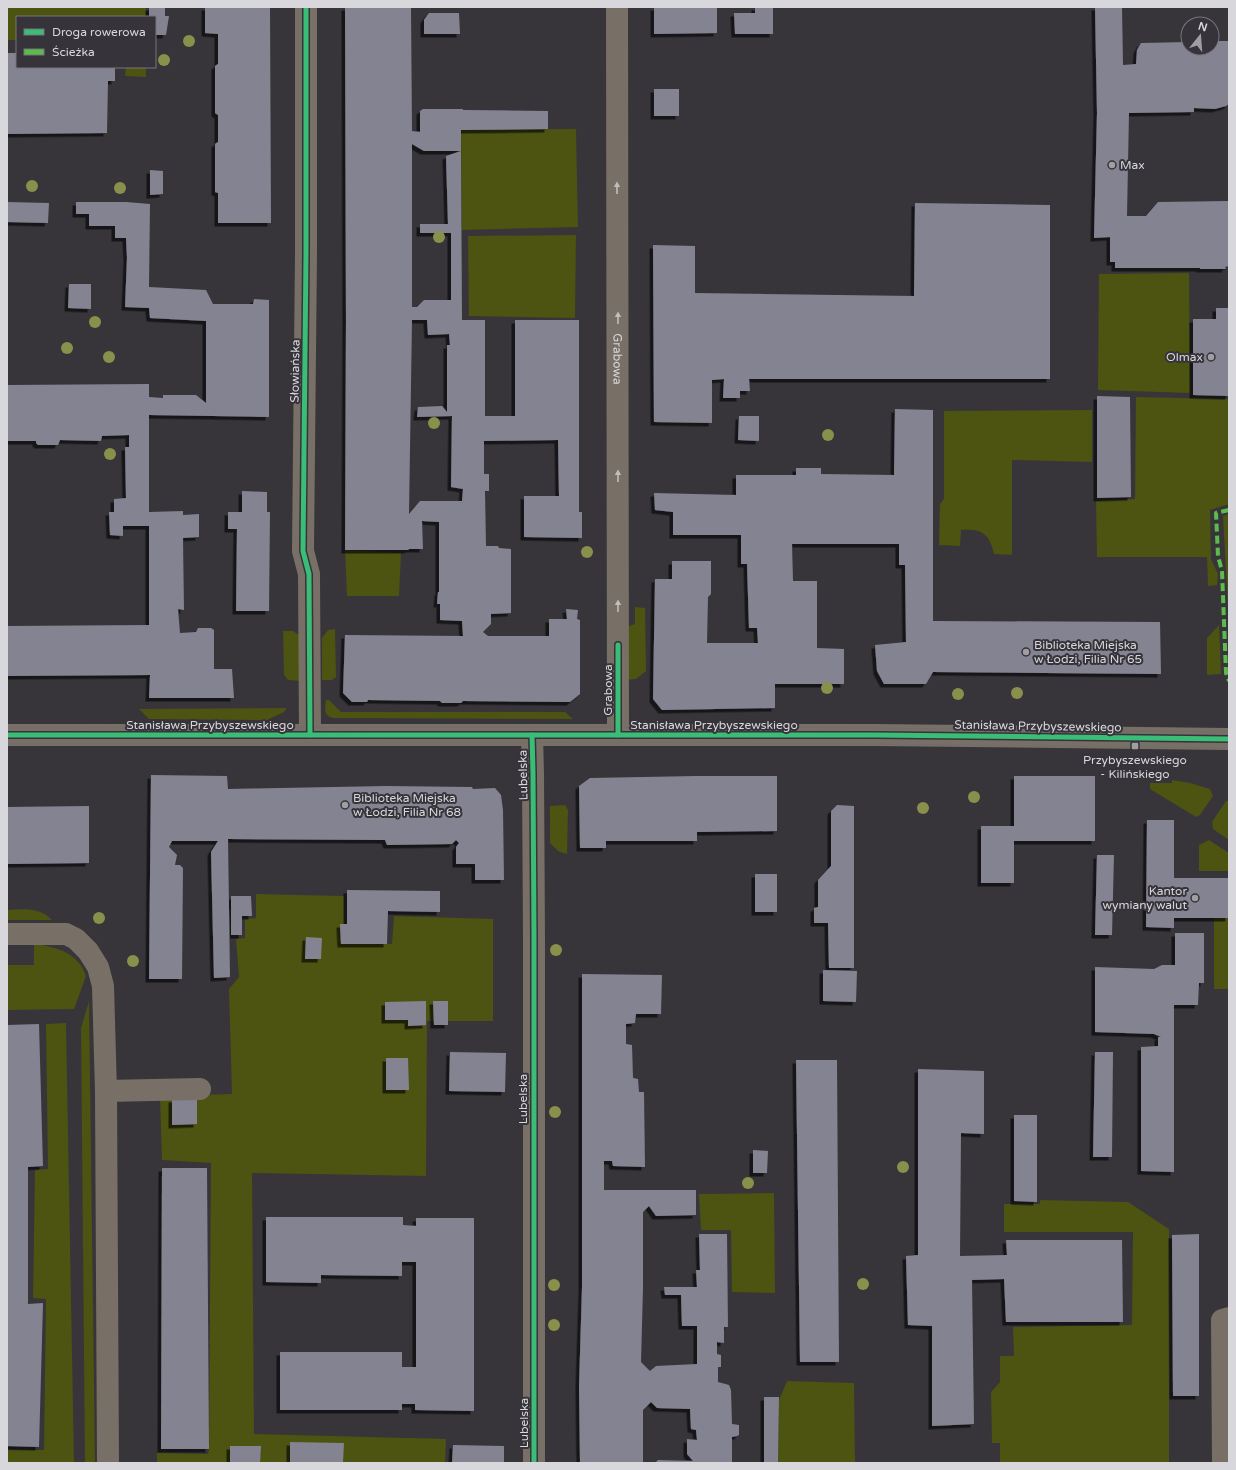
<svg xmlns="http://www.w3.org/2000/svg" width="1236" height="1470" viewBox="0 0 1236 1470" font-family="'Varela Round',sans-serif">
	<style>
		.green { fill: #4d5311 }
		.building { fill: #848392; fill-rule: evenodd; filter: url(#shadow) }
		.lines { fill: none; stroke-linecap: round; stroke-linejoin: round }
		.minor { stroke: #787067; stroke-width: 22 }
		.tram { stroke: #726d6a; stroke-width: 1 }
		.quiet { stroke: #5cbc4b; stroke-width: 4; stroke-dasharray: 8 4; stroke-linecap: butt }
		.cycleway-casing { stroke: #36343a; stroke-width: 8 }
		.cycleway { stroke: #3abd76; stroke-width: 5 }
		.tree { fill: #88904b }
		.oneway { fill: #c0bdbe }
		.poi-dot { fill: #a09ea2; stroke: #36343a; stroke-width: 1.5 }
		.labels { text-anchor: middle; stroke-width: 4; stroke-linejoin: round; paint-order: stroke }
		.poi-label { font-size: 12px; fill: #d8d7db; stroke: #36343a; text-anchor: start }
		.street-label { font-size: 12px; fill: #d8d7db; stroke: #36343a }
	</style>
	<defs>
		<filter id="shadow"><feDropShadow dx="-3.5" dy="3.5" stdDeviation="0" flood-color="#0009"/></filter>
	</defs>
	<rect width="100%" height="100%" fill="#373539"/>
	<g class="green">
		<path d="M7,7h139v10h-129v23h-10z"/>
		<path d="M126,67h20v10l-21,-1z"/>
		<path d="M576,129l2,98 -116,3 -1,-100z"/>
		<path d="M576,235l-1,83 -106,-2 -1,-80z"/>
		<path d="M1189,273l1,120 -92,-3 1,-116z"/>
		<path d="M1136,397l93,2v105l-19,6 1,49 7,15 -1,11 -9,1 -1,-29h-110l-1,-56 39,-2z"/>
		<path d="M1092,410v52l-80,-2v95l-18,-1c-5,-21 -12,-25 -33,-24l-1,16 -21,-1 1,-41 4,-5v-88z"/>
		<path d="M1229,514v111l-6,-109z"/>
		<path d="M345,550l56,3 -2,43h-52z"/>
		<path d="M635,607l10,1 1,63 -10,8 -11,1 1,-53 9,-3z"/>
		<path d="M1219,625l2,49 -14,1v-37z"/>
		<path d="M335,629l1,48 -4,3h-10v-42l6,-8z"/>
		<path d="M283,631h10l7,5 1,45 -13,-1 -4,-5z"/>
		<path d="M326,700h3l12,12h224l8,7 -240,-1c-10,-3 -8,-9 -7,-18z"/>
		<path d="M287,708l-3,4 -17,8 -118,-1 -10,-10z"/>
		<path d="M1172,780l18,3 20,6 3,7 -13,19 -4,2 -46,-28v-6h22z"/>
		<path d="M1226,801h3v39l-16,-11 -1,-7z"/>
		<path d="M565,805l3,5 -1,44 -9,-3 -8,-8v-37z"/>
		<path d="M1209,840l20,13v18h-30v-26z"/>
		<path d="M256,894l88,2v47l48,1 2,-28 99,3v102h-66l-1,155 -174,-3 2,261 192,5 -1,24h-288v-10l51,1 1,-5 2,-286 -49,-3 -2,-64 72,-2 -3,-105 10,-12 -3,-38 9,-1v-19l11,-1z"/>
		<path d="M7,910c16,-1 33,-3 45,10h-45z"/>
		<rect x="1214" y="918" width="15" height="71"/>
		<path d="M34,944c15,2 33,5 44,18 4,3 6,10 8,14l-12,33 -67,1v-45h27z"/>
		<path d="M89,1001l6,462h-10l-4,-435z"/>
		<path d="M66,1023l8,440h-66v-13h36l2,-151 -13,-1 2,-128 13,-1 -2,-145z"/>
		<path d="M774,1193l1,100 -43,-1 -1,-62h-30l-2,-36z"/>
		<path d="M1040,1200l88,2 41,27v234h-169v-20h-8l-1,-51 9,-10v-26h14l-1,-29 119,-2 1,-93h-129v-28h36z"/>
		<path d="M787,1381l67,2 1,80h-77l1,-63z"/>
	</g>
	<g class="building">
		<path d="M149,7h16v9h4l-3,19h-11v-18h-6z"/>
		<path d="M205,7h65l1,216h-53v-30l-3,-1v-48l3,-2v-27l-3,-2v-47l3,-2v-30l-13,-1z"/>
		<path d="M345,7h66l1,124 8,1v-21l3,-2h40v1l85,1v18l-87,1v21h-37l-12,-7v163h5l7,-7h27v-67h-31v-9h28l-2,-68 15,-5 1,169h23v96h30v-96h64v192h3v26l-58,-1v-41h35l-1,-56 -74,1v33h5v17h-4l1,55h12l1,2 12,1v64l-20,1v10l-8,8 5,4h61v-17h18l-1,-10 12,1 -1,9 3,1v74l-10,8 -107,-1 -2,2h-19l-2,-2 -72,-1 -1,2h-15l-9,-9 2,-58 118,1 -1,-15 -22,-1v-16h-3l1,-12h1v-70l-17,-1 1,28h-14l-1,1h-63l1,-230zM412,320h15l1,15 21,-1 1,11h-3v67l-5,-6 -24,1 -1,10 35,-1 -1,71 12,2 -1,12h-42l-11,13z"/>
		<path d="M654,7h63v26l-63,1z"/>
		<path d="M755,7h18v27h-38l-1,-21h21z"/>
		<path d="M1095,7h27l1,58 13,-1 1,-14 4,-7 47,-1v6h24v-7h17v63l-3,2 -11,3 -21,-1v4l-65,1 -2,103h19l12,-14 71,-1v65l-4,1 1,2h-26v-1h-85v-6h-5v-25l-16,1 3,-125z"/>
		<path d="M429,13h30l1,21h-36v-14z"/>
		<path d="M7,53h10v14h98v14h-7l-1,52 -100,1z"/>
		<rect x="654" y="89" width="25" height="27"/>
		<path d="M150,170l13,1v23l-13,1z"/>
		<path d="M7,202l42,1 -1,20 -41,-1z"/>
		<path d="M76,202h50l24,2 -1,83 57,3 7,14h40l1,-5 15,1v117l-120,-2v97l34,-1v4l16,-1v23l-16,1 1,72 -6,-1 2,24 16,-1 2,-4h13l3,2v39h18l2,29h-85l1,-23 -143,1v-50l142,-1v-99h-26v10l-13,-1 -1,-23h5v-13l12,-1 -1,-51h4v-12l-27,1 -1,5 -41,-1 -2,5h-20l-2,-2v-2h-29v-56l142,-1v13l14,1v-3h33l10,8v-82l-56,-3 -1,-10 -24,-1 2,-49 -1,-20h-11v-12h-26v-12h-13z"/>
		<path d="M915,203l135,2v174h-301l1,12h-10v7h-17l1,-19 -12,1v43l-58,-1 -1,-177 42,1v47l219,3z"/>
		<path d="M69,284h22v25l-23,-1z"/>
		<path d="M1216,308h13v88l-36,-1v-76h23z"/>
		<path d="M1097,396l33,1 1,100 -34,1z"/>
		<path d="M895,409l38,1v211l227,1 1,52 -228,-2 -7,12h-42l-7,-13 -2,-26 31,-3 -1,-77h-6v-21h-107l1,37h24v67l27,1v35h-69v24l-113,2 -9,-11 2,-120h17v-18h39v33l-3,3 -1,46h51l-1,-15h-8l-2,-64h-6v-29h-68v-23l-18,-2 -1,-17 82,2v-20h60v-7h25v6l73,1z"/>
		<path d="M739,416h20v25l-21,-1z"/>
		<path d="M242,491l25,1v20h3l-1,99h-33l1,-82h-9v-17h14z"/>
		<path d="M151,775l76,1 1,13 158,-3 86,1 1,2 22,-1 6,7 2,15 1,70h-29v-16h-19v-17l3,-4 -3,-3 -4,4 -65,1 -2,-5 -157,-1 2,138 -16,1 -3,-126 7,-11h-46l-3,6 8,8 -2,10h5l3,3 -1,111h-33z"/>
		<path d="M696,776h81v55l-80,1v9h-91v7h-26l-1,-62 11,-8z"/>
		<path d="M1014,776h81v65h-81v42h-33v-57h33z"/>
		<path d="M837,805l17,1v162h-25l-1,-45h-14v-15l4,-1v-27l13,-14v-55z"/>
		<path d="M89,806v57l-82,1v-57z"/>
		<path d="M1147,820h27v58h55v40h-55v10l-28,-1z"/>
		<path d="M1097,855h17l-2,80h-17z"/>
		<rect x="755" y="874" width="22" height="38"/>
		<path d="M347,890l93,1v21l-52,-1 -1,33h-46l-1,-20h7z"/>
		<path d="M231,896h20l1,20h-10v19h-11z"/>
		<path d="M1175,933h29v50h-5l-1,22h-24v167l-33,-1v-124l17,-1v-9h3l-7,-3 -59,-2v-65l59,2 8,-4h13z"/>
		<path d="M306,937l16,1 -1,21h-16z"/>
		<path d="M823,970l34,1 -1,31 -33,-1z"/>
		<path d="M582,974l80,1 -1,39h-25l-1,9 -9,1v20l6,1 1,33 5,1 1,13h5l1,75 -32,-1 -1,-5h-8v29h92v25l-40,1 -7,-10 -6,6v76l-2,74 9,9 6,-5 41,-2v-38h-15l-1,-31h-16l-1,-8h33l-1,-17h4l-1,-36h28l1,93h-4v16l-7,-1v12l4,1v12h-3v15l11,3 2,5 1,34 7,1v10l-2,1 -5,1v26h-77l3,-3 35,1 -6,-7v-15l10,1 -1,-10 -5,-1 -1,-20 -33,-1 -6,-6 -8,8v53h-63l-1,-77 3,-98z"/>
		<path d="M426,1001v24l-18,1v-6h-23v-18z"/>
		<path d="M433,1001h15v24h-14z"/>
		<path d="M39,1024l4,142 -15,1v137l15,-1 -4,144 -32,-1v-421z"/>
		<path d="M450,1052l56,1 -1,39 -56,-1z"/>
		<path d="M1095,1052h18l-1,105h-19z"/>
		<path d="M386,1058h22l1,32h-23z"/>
		<path d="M796,1060h41l2,302h-39z"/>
		<path d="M918,1069l66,2v63l-23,-1 -1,123 47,-1 -1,-15h116l1,82h-117l-2,-43 -32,1 2,144 -42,2v-100l-24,-1 -2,-69 12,-1z"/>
		<path d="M172,1099h25v25l-25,1z"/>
		<path d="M1014,1115h23v87l-23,-1z"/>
		<path d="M753,1150l15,1 -1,22h-14z"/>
		<path d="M162,1168h45l2,281h-48z"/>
		<path d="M266,1217h137v8l13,1v-8h58v193l-59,-1v-6h-13v6h-122v-58h122v15h14v-105h-14v14l-81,-1v8l-55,-1z"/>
		<path d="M1199,1234v162h-26l-1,-161z"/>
		<path d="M764,1397h15l-1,66h-14z"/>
		<path d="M290,1442l54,1 -1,20h-53z"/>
		<path d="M453,1445l51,1v17h-52z"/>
		<path d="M230,1446h31l-1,17h-30z"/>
	</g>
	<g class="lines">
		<g class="minor">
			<path d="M306,7v246l-3,298 6,23 1,161"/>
			<path id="s1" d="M617,7l1,728"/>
			<path d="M7,735h868l354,4"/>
			<path d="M532,735l1,38 1,166v524"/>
			<path d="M7,934h59l10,5 12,12 10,16 5,19 3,105 2,372"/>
			<path d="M106,1091l94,-2"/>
			<path d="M1223,1463l-1,-143 7,-2"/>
		</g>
		<g class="tram">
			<path d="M7,728l763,-1 459,5"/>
			<path d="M7,744l659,-2 563,6"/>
		</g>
		<path class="quiet" d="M1229,510l-13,3 2,43 4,15 4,102 3,8"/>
		<g class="cycleway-casing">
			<g id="cycleway">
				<path d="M306,7v246l-3,298 6,23 1,161"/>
				<path d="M618,645v90"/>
				<path d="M7,735h868l354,4"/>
				<path d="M532,735l1,38 1,166v524"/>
			</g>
		</g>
		<use href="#cycleway" class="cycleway"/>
	</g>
	<g class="tree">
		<circle cx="189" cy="41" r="6"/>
		<circle cx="164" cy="60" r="6"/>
		<circle cx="32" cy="186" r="6"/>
		<circle cx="120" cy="188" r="6"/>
		<circle cx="439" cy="237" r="6"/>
		<circle cx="95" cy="322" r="6"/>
		<circle cx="67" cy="348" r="6"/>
		<circle cx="109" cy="357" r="6"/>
		<circle cx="434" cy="423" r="6"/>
		<circle cx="828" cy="435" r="6"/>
		<circle cx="110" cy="454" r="6"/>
		<circle cx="587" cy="552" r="6"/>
		<circle cx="827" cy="688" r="6"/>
		<circle cx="1017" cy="693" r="6"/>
		<circle cx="958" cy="694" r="6"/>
		<circle cx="974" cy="797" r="6"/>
		<circle cx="923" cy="808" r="6"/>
		<circle cx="99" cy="918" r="6"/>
		<circle cx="556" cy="950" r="6"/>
		<circle cx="133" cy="961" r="6"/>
		<circle cx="555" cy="1112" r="6"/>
		<circle cx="903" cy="1167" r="6"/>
		<circle cx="748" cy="1183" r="6"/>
		<circle cx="863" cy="1284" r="6"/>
		<circle cx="554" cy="1285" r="6"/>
		<circle cx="554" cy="1325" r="6"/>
	</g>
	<defs><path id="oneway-solid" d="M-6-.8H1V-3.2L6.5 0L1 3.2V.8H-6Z"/></defs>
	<g class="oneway">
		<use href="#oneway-solid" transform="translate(617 188) rotate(-90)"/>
		<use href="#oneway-solid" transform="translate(618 318) rotate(-90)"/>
		<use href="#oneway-solid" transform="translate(618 476) rotate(-90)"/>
		<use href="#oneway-solid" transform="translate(618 606) rotate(-90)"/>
	</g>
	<g class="poi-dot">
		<circle cx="1112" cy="165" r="4"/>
		<circle cx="1211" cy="357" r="4"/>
		<circle cx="1026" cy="652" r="4"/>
		<rect x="1131" y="742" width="8" height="8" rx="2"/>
		<circle cx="345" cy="805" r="4"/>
		<circle cx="1195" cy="898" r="4"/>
	</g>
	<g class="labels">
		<g class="poi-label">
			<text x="1120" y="169">Max</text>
			<text x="1203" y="361" text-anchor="end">Olmax</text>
			<text x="1034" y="649">Biblioteka Miejska<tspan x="1034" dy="14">w Łodzi, Filia Nr 65</tspan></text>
			<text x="1135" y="764" text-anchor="middle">Przybyszewskiego<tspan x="1135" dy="14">- Kilińskiego</tspan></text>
			<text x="353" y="802">Biblioteka Miejska<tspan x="353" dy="14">w Łodzi, Filia Nr 68</tspan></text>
			<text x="1187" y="895" text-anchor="end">Kantor<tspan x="1187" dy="14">wymiany walut</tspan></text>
		</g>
		<g class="street-label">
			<text dy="4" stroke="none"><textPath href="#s1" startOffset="352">Grabowa</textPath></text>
			<text transform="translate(295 371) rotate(-89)" y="4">Słowiańska</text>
			<text transform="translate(608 690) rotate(-90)" y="4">Grabowa</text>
			<text x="210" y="729">Stanisława Przybyszewskiego</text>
			<text x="714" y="729">Stanisława Przybyszewskiego</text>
			<text transform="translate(1038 726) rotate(1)" y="4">Stanisława Przybyszewskiego</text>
			<text transform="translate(523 775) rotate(-91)" y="4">Lubelska</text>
			<text transform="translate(523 1099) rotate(-90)" y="4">Lubelska</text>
			<text transform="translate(524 1423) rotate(-90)" y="4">Lubelska</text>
		</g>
	</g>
	<rect width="1236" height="1470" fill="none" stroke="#d8d7db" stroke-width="16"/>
	<rect x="16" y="16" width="140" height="52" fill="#36343a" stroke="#77757a"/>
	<rect x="24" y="29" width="20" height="6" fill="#3abd76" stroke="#77757a"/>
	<text x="52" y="36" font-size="12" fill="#d8d7db">Droga rowerowa</text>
	<rect x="24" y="49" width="20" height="6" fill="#5cbc4b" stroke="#77757a"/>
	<text x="52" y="56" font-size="12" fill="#d8d7db">Ścieżka</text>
	<g transform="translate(1200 36) rotate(17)"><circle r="19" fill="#36343a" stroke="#77757a"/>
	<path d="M0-3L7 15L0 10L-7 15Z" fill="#a09ea2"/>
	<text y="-6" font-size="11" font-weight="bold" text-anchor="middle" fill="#d8d7db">N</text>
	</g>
</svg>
